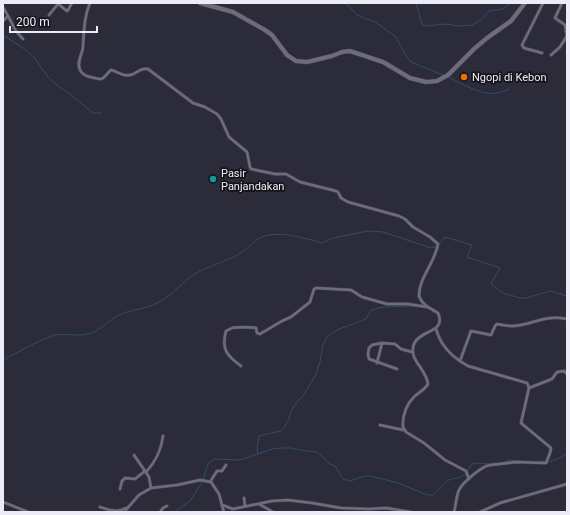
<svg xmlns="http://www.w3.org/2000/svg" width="570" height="515" viewBox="0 0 570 515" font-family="Roboto,sans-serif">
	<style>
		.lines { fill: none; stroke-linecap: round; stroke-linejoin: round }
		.stream { stroke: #304e6a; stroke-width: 1 }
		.street-casing { stroke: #494753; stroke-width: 3.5 }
		.secondary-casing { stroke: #494753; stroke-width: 5 }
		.street { stroke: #6d6c7d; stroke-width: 2.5 }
		.secondary { stroke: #6d6c7d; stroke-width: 4 }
		.food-dot { fill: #e8710a; stroke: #15141b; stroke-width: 1.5 }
		.culture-dot { fill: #0f9aa8; stroke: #15141b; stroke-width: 1.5 }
		.labels { text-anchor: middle; stroke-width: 3.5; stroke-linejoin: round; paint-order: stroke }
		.poi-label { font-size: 11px; fill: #edecf6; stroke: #15141b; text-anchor: start }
	</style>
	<rect width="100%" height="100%" fill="#2c2b3a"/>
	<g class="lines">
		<g class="stream">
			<path d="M346,3l11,12 18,7 21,15 10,19 5,6 32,13"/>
			<path d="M416,3l6,21 4,2 20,-2 13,2 13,-1 9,-5 8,-9 14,-2 8,-6"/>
			<path d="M3,35l23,15 8,7 14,20 10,9 9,6 26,21h9"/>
			<path d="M448,77c20,9 39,24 61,12"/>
			<path d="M439,244l6,-7 27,8 -5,12 33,11 -9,16 12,9 17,5h6l24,-7 17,5"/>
			<path d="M3,360c16,-8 32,-18 49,-24 9,-4 24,1 36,-2 12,-3 22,-15 33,-20 13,-5 26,-5 38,-12 14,-7 23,-20 36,-28 14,-9 32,-12 46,-21 10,-7 15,-16 28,-18 15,-3 39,4 53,8l11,-5 35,-7 15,1 48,16 6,-2"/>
			<path d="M258,454l-1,-7 2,-11 21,-5 4,-3 5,-9 1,-5 4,-8 10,-12 11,-18 5,-14 3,-17 4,-8 10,-7 29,-11 5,-9 12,-3 31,-1"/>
			<path d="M505,462l5,-2 11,1"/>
			<path d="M534,462c6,-2 14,1 21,-2 4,-1 7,-4 12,-6"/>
			<path d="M467,471l5,-7 4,-1 14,1"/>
			<path d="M203,479l5,-15 6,-5 26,1 32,-11 8,-1h12l8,2 17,2 13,12 5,2 8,13 7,2 15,-5h6l27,7 29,12h6c5,-4 9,-11 14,-14 7,-4 12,-1 18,-7"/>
			<path d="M175,512l15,-11 12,-19"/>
		</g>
		<g class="street-casing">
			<g id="street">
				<path d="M57,3l10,8 1,-1 4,-7"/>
				<path d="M90,3c-6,14 -6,28 -7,43 0,8 -7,15 -3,24 2,4 6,6 10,7 16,4 11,2 21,-7 6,1 12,7 19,5 8,-1 9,-8 18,-6l45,34 12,4 12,7 4,5 8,18 18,15 3,15 1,2 24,5h11l14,8 36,9 2,1 3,6 7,4 51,14 6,3 8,8 17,10 8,7c-3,19 -19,33 -19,52 3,9 11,12 19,17 9,20 -19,17 -24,31 -6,16 12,24 14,40 -3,5 -8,8 -12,11 -9,8 -14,20 -13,32l3,5 18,11 21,17 21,11 3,8"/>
				<path d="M562,3l-7,15 10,7 2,12"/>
				<path d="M3,7l5,9 -5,5"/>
				<path d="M49,15l9,-11"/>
				<path d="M8,16l8,15 7,8"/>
				<path d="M542,53l-18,-5 -2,-3 21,-42"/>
				<path d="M551,55l9,-8 7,-11"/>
				<path d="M436,329c4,14 12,24 24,32l11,-30 20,4 4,-9 2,-2c5,1 11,2 16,2 20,-1 31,-12 54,-7"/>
				<path d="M377,363l5,-20"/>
				<path d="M241,366c-14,-10 -20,-17 -15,-35 2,-1 4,-2 6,-3 2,-1 22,-1 24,0l1,5 3,1 22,-13 9,-4 19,-15 4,-13 2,-1 35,2 11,7 25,7h21l19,3"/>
				<path d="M397,369l-28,-10 -1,-5 1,-6 3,-3 10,-2 13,1 6,5 11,3"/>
				<path d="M529,388l23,-9 5,-7 7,-1 3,3"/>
				<path d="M380,425l23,5"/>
				<path d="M134,455l11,16"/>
				<path d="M146,472c10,-11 15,-21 17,-36"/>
				<path d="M210,482l7,-11h5l4,-6"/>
				<path d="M120,489l2,-8 3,-3 10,1 10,-8 4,6 2,11"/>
				<path d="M244,498l1,8"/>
				<path d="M3,502l25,10"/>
				<path d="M259,504l14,8"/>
				<path d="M222,506l2,6"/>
				<path d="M100,507c9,3 17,6 26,1"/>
				<path d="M124,512l15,-17 12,-7 26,-3 23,-5 11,2 8,12 3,11 11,4 39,-8 16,-1 24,3 29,5 28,1 17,-1 25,4"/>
				<path d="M160,512l3,-4 4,-2"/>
				<path d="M454,512c2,-7 2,-15 5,-22 4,-8 23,-24 31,-25l26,-3 30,1 4,-10 1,-5 -30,-25 8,-35 -1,-3 -1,-2 -59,-17 -8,-5"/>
				<path d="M480,512l20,-9 67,-19"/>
			</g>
		</g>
		<g class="secondary-casing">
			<path id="secondary" d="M200,3l33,9 32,18 7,5 15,20 9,6 11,1 25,-6 10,-4 8,-1 33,11 27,16 16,4 11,-1 11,-6 26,-26 13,-11 24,-17 14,-18"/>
		</g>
		<use href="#street" class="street"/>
		<use href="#secondary" class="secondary"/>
	</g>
	<circle class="food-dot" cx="464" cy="77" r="4"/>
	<circle class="culture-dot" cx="213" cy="179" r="4"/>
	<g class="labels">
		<g class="poi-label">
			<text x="472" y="81">Ngopi di Kebon</text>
			<text x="221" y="177">Pasir<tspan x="221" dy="13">Panjandakan</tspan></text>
		</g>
	</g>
	<rect width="570" height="515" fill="none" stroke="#edecf6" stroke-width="8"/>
	<path d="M10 26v6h87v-6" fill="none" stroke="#edecf6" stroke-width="2"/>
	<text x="16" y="26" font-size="12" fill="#edecf6" stroke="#15141b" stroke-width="3" paint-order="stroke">200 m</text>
</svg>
